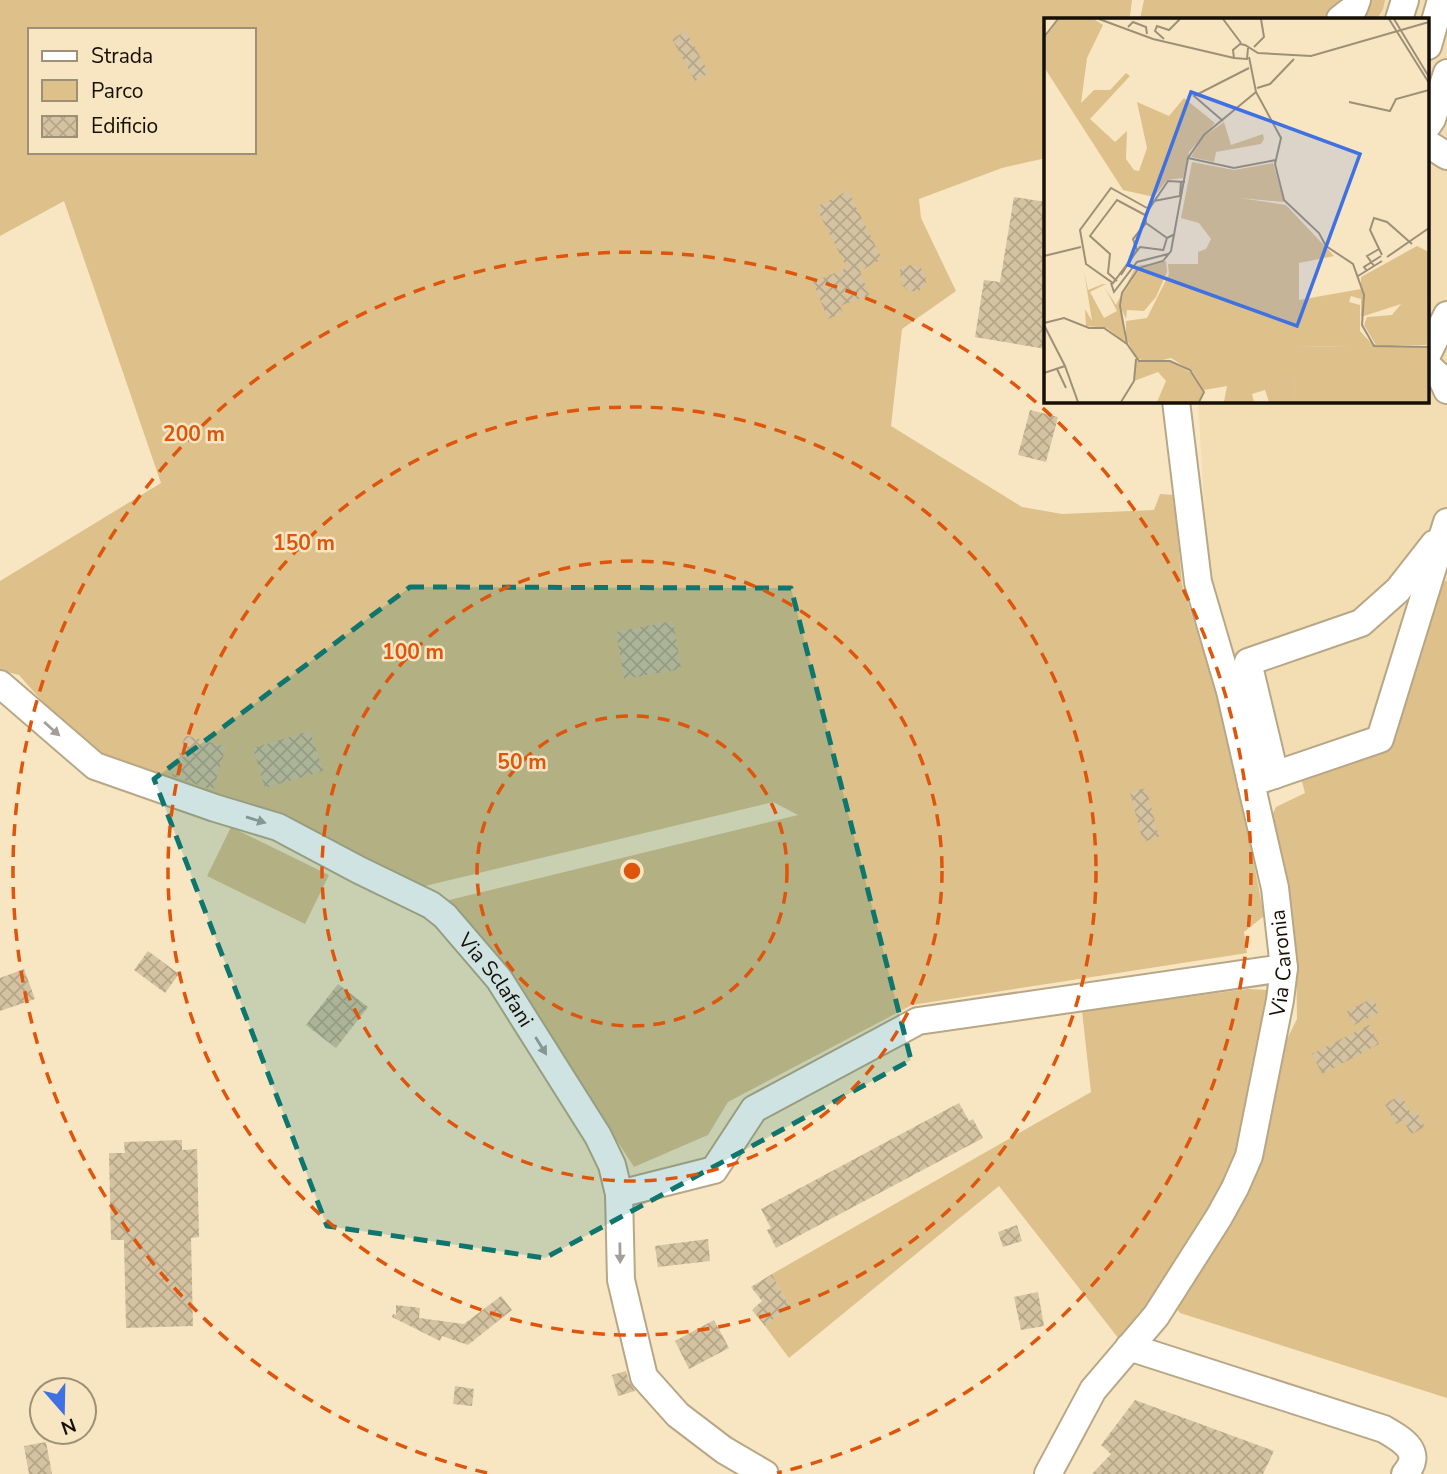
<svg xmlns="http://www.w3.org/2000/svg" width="1447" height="1474" viewBox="0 0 1447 1474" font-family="'Nunito Sans',sans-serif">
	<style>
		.built { fill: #f3ddb3 }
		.green { fill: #ddc08a; fill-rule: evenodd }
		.building { fill: url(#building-cross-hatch) }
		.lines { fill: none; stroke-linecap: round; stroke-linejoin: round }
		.minor-casing { stroke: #b8a786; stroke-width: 30 }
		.minor { stroke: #fff; stroke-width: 26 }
		.oneway { fill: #a29f9b }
		.marked { fill: #0f766e; fill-opacity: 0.2; stroke: #0f766e; stroke-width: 5; stroke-dasharray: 14 9; stroke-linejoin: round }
		.ring { fill: none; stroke: #de550c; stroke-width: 3.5; stroke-dasharray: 12 9 }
		.labels { text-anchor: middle; stroke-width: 5; stroke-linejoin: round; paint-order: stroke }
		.street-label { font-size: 21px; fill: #160f04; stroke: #f8e6c3 }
		.inset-road { fill: none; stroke: #9e9077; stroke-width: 2 }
		.view { fill: #3f71e2; fill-opacity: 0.15; stroke: #3f71e2; stroke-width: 3.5 }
		.inset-edge { fill: none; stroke: #160f04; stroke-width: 3.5 }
		.centre { fill: #de550c; stroke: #f8e6c3; stroke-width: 3.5 }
		.ring-label { font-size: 21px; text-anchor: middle; font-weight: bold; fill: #de550c; stroke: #f8e6c3; stroke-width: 5; stroke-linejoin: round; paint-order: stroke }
	</style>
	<defs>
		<pattern id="building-cross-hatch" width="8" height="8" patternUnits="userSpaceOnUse" patternTransform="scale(1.75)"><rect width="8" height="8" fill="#d4c2a0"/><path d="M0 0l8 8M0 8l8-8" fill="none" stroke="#b5a688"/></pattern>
	</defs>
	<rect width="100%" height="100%" fill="#f8e6c3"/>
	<path class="built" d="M1363,0h84v581l-12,1 -48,165 -124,25 -44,-169 -11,-33 -10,-169h230v-382h-78z"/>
	<g class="green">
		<path d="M0,0h1132l-2,16 -2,3h-82v139l-44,10 -83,31 2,19 35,73 -54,38 -11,97 131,81 40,7 92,-4 6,-16 14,1 8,89 47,149 35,183 -20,16 3,21 -335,52 -184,97 -20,33 -74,32 -69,-106 -124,-159 357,-87 -25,-13 -356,86 -307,-129 -38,-24 -53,-60 -19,-5v-89l161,-98 -97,-282 -64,35zM30,30h224v122h-224z"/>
		<path d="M1144,0h204l-22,19h-186z"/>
		<path d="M1363,0h22l-2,9 -6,10h-27z"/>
		<path d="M1447,581v817l-267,-85 -6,-8 85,-150 28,-116 10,-20 -1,-65 -27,-133 7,-14 29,-14 -4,-15 86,-31 48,-165z"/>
		<path d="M231,827l98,48 -24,49 -98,-48z"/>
		<path d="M1248,989l20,1 -32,176 -83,135 -34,38 -120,-153 -210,172 -24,-32 24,-20 -17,-32 319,-182 -9,-81z"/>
	</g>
	<g class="building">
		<path d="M686,31l23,42 -14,8 -23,-42z"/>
		<path d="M848,191l34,68 -22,12 9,24 -29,11 3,7 -15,6 -15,-37 34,-14 -31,-61z"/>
		<path d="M1014,197l32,5v147l-71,-12 9,-57 16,2z"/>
		<path d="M917,265l8,7 1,11 -7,8h-11l-7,-7 -1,-18z"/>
		<path d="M1030,410l28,7 -12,45 -28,-7z"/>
		<path d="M673,621l8,48 -57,10 -8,-47z"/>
		<path d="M310,731l13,40 -58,17 -12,-40z"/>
		<path d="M185,735l41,12 -13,43 -41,-14z"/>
		<path d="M1146,788l13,49 -16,5 -13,-50z"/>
		<path d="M148,951l31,23 -14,19 -31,-23z"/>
		<path d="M24,969l11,30 -35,12v-33z"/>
		<path d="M338,984l30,23 -32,41 -30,-23z"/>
		<path d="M1373,998l7,14 -26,13 -7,-14z"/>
		<path d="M1369,1025l10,19 -57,30 -10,-20z"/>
		<path d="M1401,1095l10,19 5,-3 9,16 -14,7 -8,-14 -7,4 -11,-20z"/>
		<path d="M959,1103l10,18 4,-2 10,19 -207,110 -9,-18 4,-2 -10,-19z"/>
		<path d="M182,1140v10l15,-1 2,88 -8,1 2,88 -67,2 -2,-88h-13l-2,-87h16l-1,-11z"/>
		<path d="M1017,1225l5,16 -19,6 -5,-15z"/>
		<path d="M708,1239l2,22 -52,6 -3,-21z"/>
		<path d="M772,1274l17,32 -24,20 -13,-16 10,-9 -11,-14z"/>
		<path d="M1038,1292l6,34 -23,4 -7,-33z"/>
		<path d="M501,1296l11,14 -44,35 -26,-9 -2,5 -48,-24 1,-3 3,1v-10l24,3 -1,10 45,6z"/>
		<path d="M714,1320l15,28 -40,21 -14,-28z"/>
		<path d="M626,1371l3,10 6,10 -17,5 -6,-21z"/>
		<path d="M455,1386l19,3 -2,17 -19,-2z"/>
		<path d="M1135,1400l139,51 -11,23h-171l19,-20 -10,-9z"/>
		<path d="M46,1442l6,32h-23l-5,-28z"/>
	</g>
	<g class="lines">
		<g class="minor-casing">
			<g id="minor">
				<path d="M1340,19l14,-11 3,-8"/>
				<path d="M1399,19l6,-19"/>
				<path d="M1428,46l13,-46"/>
				<path d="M1428,125l4,-6 15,-46"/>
				<path d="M1428,144l19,12"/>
				<path d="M1428,353l19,-38"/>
				<path d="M1428,366l14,13 5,11"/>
				<path id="s1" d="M0,684l95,82 120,42 63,19 81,43 72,35 14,11 54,63 99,157 14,29 7,29 2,86 23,97 34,38 46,35 41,24"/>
				<path d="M1275,775l-27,-113 113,-39 37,-33 36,-46"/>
				<path d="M1251,783l129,-44 67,-217"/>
				<path d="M619,1194l95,-24 40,-61 164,-88 366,-53"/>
				<path d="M1129,1347l255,82c19,11 40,23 21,45"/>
				<path id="s2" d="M1048,1474l45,-84 63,-74 63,-99 16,-29 14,-32 31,-156 4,-32 -9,-80 -45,-197 -32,-109 -22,-181"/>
			</g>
		</g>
		<use href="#minor" class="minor"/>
	</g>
	<defs><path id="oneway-solid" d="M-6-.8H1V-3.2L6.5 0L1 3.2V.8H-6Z" transform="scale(1.75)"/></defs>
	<g class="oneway">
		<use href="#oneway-solid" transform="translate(52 729) rotate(42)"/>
		<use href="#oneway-solid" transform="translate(256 820) rotate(17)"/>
		<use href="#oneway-solid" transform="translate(541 1046) rotate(58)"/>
		<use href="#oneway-solid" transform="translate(620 1253) rotate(89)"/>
	</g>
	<path class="marked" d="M410,587l381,1 120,472 -366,198 -218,-32 -173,-447z"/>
	<g class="ring">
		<circle cx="632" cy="871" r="155"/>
		<circle cx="632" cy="871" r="310"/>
		<circle cx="632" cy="871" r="464"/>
		<path d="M487 1473A619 619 0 1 1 777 1473"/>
	</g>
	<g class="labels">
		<g class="street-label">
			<text dy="7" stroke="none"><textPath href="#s2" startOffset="574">Via Caronia</textPath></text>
			<text dy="7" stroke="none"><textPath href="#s1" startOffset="590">Via Sclafani</textPath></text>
		</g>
	</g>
	<g transform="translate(1044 18)">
		<rect width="385" height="385" fill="#f8e6c3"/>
		<path d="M15,1h35l9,6 -16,33 -6,45 13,-13h16l16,-17 4,3 -40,43 25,23 12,-11 -1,28 8,11 5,1 8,-23 -10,-46 32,14 15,-18 31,25 -26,29 -6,26 -16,2 -13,17 -31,-7 -79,-123v-28zM180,104l7,23 32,-11 1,5 -3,5 -45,8 -2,10 -23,-5 12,-20zM148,144l42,8 39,-7 11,39 -44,-4 46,7 48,51 -35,7v37l62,-11v10l-10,-3 -2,6 11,3v32l-8,10 -56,-1 -2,56h-25l-4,-12 -13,4 2,8h-30l3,-16 -23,4 -11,-18 -22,-14 -20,5 -15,-5 -10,-20v-17l21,-3 22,-44 -1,-10h30v-12l8,-3 5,-10 -12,-16 -18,-5zM373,228l12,6 -2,93h-51l-12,-20 3,-8 25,-2 9,-11 -40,13v-40zM122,243l1,11 -11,25 -12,14 -17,-1 -1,9 -5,-11 2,-14 17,-25zM111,245l-16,4 -19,31 5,44 -18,-14 -21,-2 -1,-17 7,12 -8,-50 4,19 15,-6h3l-16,8 14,26 13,-7 -12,-23 11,17 20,-39zM92,343h33l23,12 11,19 -5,10h-41l9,-21 -8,-9 -24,9z" fill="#ddc08a"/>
		<path d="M316,313l12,13 56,4 -1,54h-133l1,-56 57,1z" fill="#ddc08a"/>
		<path class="inset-road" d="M55,1l54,20 81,19M179,1l18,24M345,1l40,64M350,1l35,58M84,9l5,-5 13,5 1,7M0,19l14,-18M120,21l-9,-8 2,-5 12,4 11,-11M210,29l10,-10 -3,-18M204,30l-1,11 -13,-1 -1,-8 7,-6 5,1 13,8 53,3 118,-34M205,39l7,35 25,46 -6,26 9,36 35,33 7,13 27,18 11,31 -2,30 12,21 55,1M213,70l13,-4 24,-25M305,84l41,9 6,-12 33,-9M179,103l-29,-25 55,-28M144,140l46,10 42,-8M110,183l26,-5 1,-15M103,190l-36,-20 -31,42 6,34 27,19 27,-36 23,3M123,220l-21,-15 -1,-8 23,-34 17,1M119,233l4,-13 8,-4M338,237l-12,-25 4,-12 13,4 25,22M0,238l37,-9M343,239l42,-29M330,248l-7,-10 12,-7M323,253l-3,-4 17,-11M77,257l16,-25 -4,-11 13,-16M314,258l24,-15M73,263l-9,-8 2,-19 -20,-18 27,-36 28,15M67,265l3,9 23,-30 31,-8M0,305l20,-5 25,10h15l23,16 12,17h31l20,9 14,22 -5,10M0,307l21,41 13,36M83,326l-7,-38 2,-13 17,-25 24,-7 8,-10 17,-93 16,-23 52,-43M13,351l9,19M0,355l21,-7M77,384l13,-21 2,-22"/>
		<path class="view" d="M147,74l169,62 -63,172 -169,-61z"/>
		<rect width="385" height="385" class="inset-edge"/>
	</g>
	<circle cx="632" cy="871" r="10" class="centre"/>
	<g class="ring-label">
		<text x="194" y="441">200 m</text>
		<text x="304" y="550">150 m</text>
		<text x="413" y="659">100 m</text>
		<text x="522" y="769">50 m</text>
	</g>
	<rect x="28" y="28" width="228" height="126" fill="#f8e6c3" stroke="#9e9077" stroke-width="2"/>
	<rect x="42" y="51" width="35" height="10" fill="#ffffff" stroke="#9e9077" stroke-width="2"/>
	<text x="91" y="63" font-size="21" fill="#160f04">Strada</text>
	<rect x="42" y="80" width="35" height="21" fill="#ddc08a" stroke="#9e9077" stroke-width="2"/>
	<text x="91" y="98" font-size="21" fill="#160f04">Parco</text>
	<rect x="42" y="116" width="35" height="21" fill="url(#building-cross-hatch)" stroke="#9e9077" stroke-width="2"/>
	<text x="91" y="133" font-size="21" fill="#160f04">Edificio</text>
	<g transform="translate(63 1411) rotate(160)"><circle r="33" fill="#f8e6c3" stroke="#9e9077" stroke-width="2"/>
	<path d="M0-5L12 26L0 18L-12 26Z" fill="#3f71e2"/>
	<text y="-10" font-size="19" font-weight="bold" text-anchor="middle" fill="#160f04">N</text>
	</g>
</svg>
